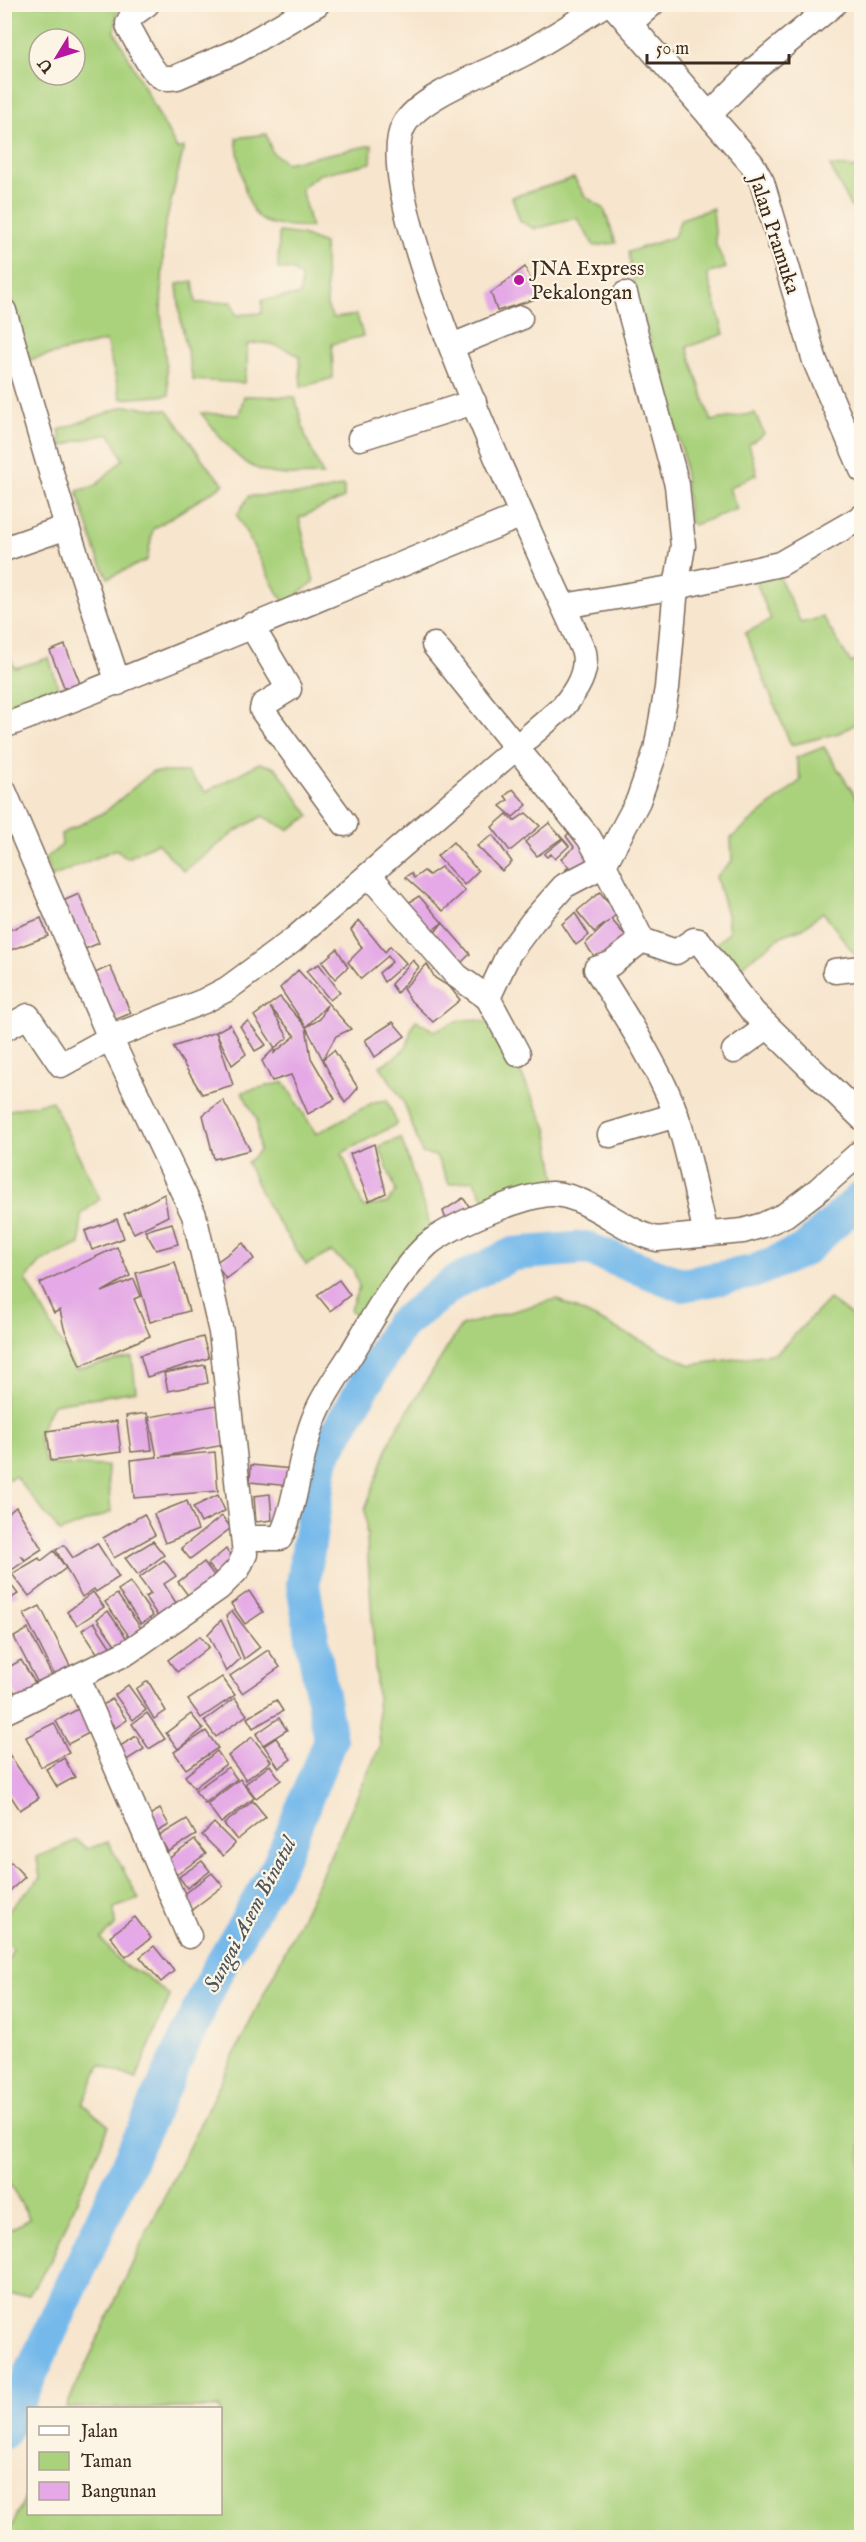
<svg xmlns="http://www.w3.org/2000/svg" width="866" height="2542" viewBox="0 0 866 2542" font-family="'IM FELL English',serif">
	<style>
		.green { fill: #aad27d; stroke: #727e4e; stroke-width: 1.5; fill-rule: evenodd }
		.lines { fill: none; stroke-linecap: round; stroke-linejoin: round }
		.river { stroke: #75b9eb; stroke-width: 34 }
		.building { fill: #e4a9e6; fill-rule: evenodd }
		.minor-casing { stroke: #7d6b5b; stroke-width: 27 }
		.minor { stroke: #fff; stroke-width: 24 }
		.poi-dot { fill: #b5179e; stroke: #fcf5e5; stroke-width: 2 }
		.labels { text-anchor: middle; stroke-width: 4.5; stroke-linejoin: round; paint-order: stroke }
		.street-label { font-size: 21px; fill: #3b2a1e; stroke: #fcf5e5 }
		.poi-label { font-size: 21px; fill: #3b2a1e; stroke: #fcf5e5; text-anchor: start }
		.water-label { font-size: 22px; font-style: italic; fill: #4c555c; stroke: #fcf5e5 }
	</style>
	<rect width="100%" height="100%" fill="#fcf5e5"/>
	<filter id="ink" filterUnits="userSpaceOnUse"><feTurbulence type="fractalNoise" baseFrequency=".0167" numOctaves="2"/><feDisplacementMap in="SourceGraphic" scale="12" xChannelSelector="R" yChannelSelector="G"/><feConvolveMatrix kernelMatrix="1 2 1 2 8 2 1 2 1" color-interpolation-filters="sRGB"/></filter>
	<filter id="wash" filterUnits="userSpaceOnUse"><feTurbulence type="fractalNoise" baseFrequency=".008" numOctaves="4" result="noise"/><feDisplacementMap in="SourceGraphic" scale="24" xChannelSelector="R" yChannelSelector="G"/><feGaussianBlur stdDeviation="1.35" result="paint"/><feColorMatrix in="noise" values="0 0 0 0 0 0 0 0 0 0 0 0 0 0 0 0 0 1.4 0 .05"/><feComposite in="paint" operator="in"/></filter>
	<g filter="url(#wash)">
		<rect width="100%" height="100%" fill="#f7e5cd"/>
		<g class="green">
			<path d="M5,5h110l2,4 -2,23 62,117 7,-2 -20,84 -3,82 8,82 -48,4 -15,-58 -78,19 -23,-79zM39,39h36v36h-36z"/>
			<path d="M266,134l6,18 14,11 86,-18 -1,18 -51,11 -19,14 10,39c-15,-1 -34,0 -47,-6 -20,-9 -25,-63 -28,-83z"/>
			<path d="M830,166l31,2v38l-10,2z"/>
			<path d="M574,178l11,18 19,13 12,34 -22,3 -17,-28 -42,11 -15,-8 -8,-24z"/>
			<path d="M713,208l3,37 10,23 -19,6 17,60 -37,13 24,74 44,-8 9,21 -15,10 8,30 -28,14 8,21 -43,16 -5,-4 -6,-67 -48,-164 -7,-38 46,-15 7,-18z"/>
			<path d="M279,232l23,3 22,9 3,62 6,12 24,-3 6,21 -31,8 1,34 -32,9 -2,-31c-16,-9 -34,-17 -52,-11v21l-3,17 -51,-3 -13,-64 -3,-32 16,-3 3,22 36,-1 4,13 26,-2v-13l38,-5 1,-18 -9,-7 -14,-1z"/>
			<path d="M244,396l51,1 11,41 17,37c-72,3 -79,-7 -122,-62l38,2z"/>
			<path d="M125,406l43,4 40,57 16,17 -71,45 -6,31 -39,18 -10,-20 -21,-67 18,-5 28,-27 -13,-25 -34,7 -14,6 -3,-17z"/>
			<path d="M344,486v12l-45,20 15,64 -28,20 -7,-6 -42,-81 12,-19 61,-2z"/>
			<path d="M776,570l25,53 22,-6 28,46 10,-4v62l-22,12 -48,12 -46,-112 26,-13 -18,-46z"/>
			<path d="M5,648l10,20 34,-10 10,32 -54,16z"/>
			<path d="M824,747l37,58v158l-38,-51 -20,16 -20,7 -48,36 -22,-24 16,-15 -2,-18 -11,-37 16,-16 -1,-23 70,-58 -5,-22z"/>
			<path d="M259,763l17,5 34,48 -22,14 -25,-14 -27,15 -52,40 -27,-28 -30,15 -11,-9 -64,28 -7,-18 17,-14 -1,-11 44,-22 47,-40h35l19,20z"/>
			<path d="M416,1020l18,11c25,-12 42,-18 66,-1l47,98 10,57 -70,18 -14,-23 -24,4 -13,-28 -14,-3 -19,-53 -23,-34c9,-6 24,-12 28,-23 3,-10 1,-14 8,-23z"/>
			<path d="M284,1082l32,52 58,-32 13,-2 10,24 -55,29 21,54 24,-4 9,-12 -17,-45 22,-8 32,96 -74,85 -9,-10 9,-22 -6,-18 -22,-17 -25,13 -39,-60 -20,-42 12,-12 -2,-31 -15,-28z"/>
			<path d="M52,1101l48,98 -19,15 -1,30 -38,17 -16,18 50,91 56,-13 4,34 -83,13 -15,31 8,29 61,2 4,46 -51,20 -45,-56 -11,5 1,-370z"/>
			<path d="M556,1299l135,66 86,-12 52,-54 32,24v1214h-854l21,-46v23h192v-106h-154l80,-174 164,-334 70,-154 -15,-237 27,-73 69,-110z"/>
			<path d="M77,1840l10,9 21,-7 31,57 -25,9 1,18 -14,13 22,26 23,11 24,20 -34,83 -36,-14 -17,39 26,22 -58,134 -22,35h-21l-3,-8v-55l25,-13 -25,-43 -1,-203 9,-25 -8,-6v-28l35,-36 -3,-21z"/>
		</g>
		<g class="lines">
			<path class="river" d="M4,2432l213,-461 62,-106 51,-125 -27,-155 18,-125 78,-134 56,-44 58,-28 73,-6 96,37 71,-13 51,-22 58,-53"/>
		</g>
		<g id="blocks">
			<g class="building">
				<path d="M525,267l14,31 -42,13 -6,-18z"/>
				<path d="M65,645l18,46 -15,6 -18,-46z"/>
				<path d="M513,789l14,16 -14,12 -13,-11 8,-6 -3,-4z"/>
				<path d="M526,813l14,13 -30,25 -18,-24 15,-13 7,7z"/>
				<path d="M549,823l13,15 -25,18 -12,-14z"/>
				<path d="M570,832l24,29 -21,17 -7,-9 3,-2 -8,-8 13,-12 -8,-11z"/>
				<path d="M493,835l19,27 -10,9 -25,-25z"/>
				<path d="M563,839l6,7 -14,13 -4,-5 -4,3 -3,-3z"/>
				<path d="M453,842l25,29 -14,14 -27,-29z"/>
				<path d="M441,867l24,24 -22,20 -38,-34 6,-4 3,5 10,-7 5,4z"/>
				<path d="M600,892l17,22 -6,5 20,23 -31,22 -15,-20 24,-23 -15,11 -17,-21z"/>
				<path d="M79,894l20,49 -16,7 -20,-49z"/>
				<path d="M419,896l51,58 -15,15 -25,-30 12,-16 -16,12 -24,-28z"/>
				<path d="M575,913l14,22 -13,10 -14,-21z"/>
				<path d="M41,918l7,18 -40,15 -4,-19z"/>
				<path d="M359,920l26,32 5,-6 16,17 -22,19 -5,-9 13,-11 -4,-6 -27,23 -13,-17 14,-14 -11,-18z"/>
				<path d="M337,949l11,18 -13,12 -13,-17z"/>
				<path d="M413,960l6,7 -22,26 -6,-9z"/>
				<path d="M319,964l21,28 -10,8 -24,-29z"/>
				<path d="M427,964l8,14 15,9 10,13 -27,22 -22,-21 -8,-12z"/>
				<path d="M110,966l21,47 -16,7 -22,-46z"/>
				<path d="M298,970l53,59 -15,7 -13,23 11,-9 24,38 -13,15 -39,-76 5,31 24,41 -27,15 -17,-39 -19,6 -10,-20 13,-13 -1,5 21,-17 -25,-29 18,30 -13,11 -21,-32 26,-19 26,30 -26,-39zM327,1005l-7,14 -14,8z"/>
				<path d="M248,1021l18,24 -11,6 -15,-25z"/>
				<path d="M393,1022l12,14 -30,21 -10,-17z"/>
				<path d="M230,1024l16,30 -14,11 -16,-33 17,53 -31,9 -29,-47 43,-15z"/>
				<path d="M223,1100l27,50 -36,9 -11,-44z"/>
				<path d="M374,1144l12,49 -17,8 -19,-47z"/>
				<path d="M164,1194l4,22 -34,17 -10,-19z"/>
				<path d="M463,1198l15,20 -31,5 -4,-12z"/>
				<path d="M117,1219l7,19 -32,12 -7,-19z"/>
				<path d="M172,1223l6,21 -22,6 -11,-19z"/>
				<path d="M243,1243l11,16 -28,20 -11,-16z"/>
				<path d="M117,1247l13,29 -28,16 32,-13 7,17 -7,3 16,37 -70,30 -16,-38 -4,-18 -6,3 -14,-30z"/>
				<path d="M175,1262l14,49 -39,11 -14,-49z"/>
				<path d="M339,1280l11,15 -20,16 -13,-16z"/>
				<path d="M203,1337l6,21 -62,19 -7,-22z"/>
				<path d="M205,1365l3,18 -40,8 -4,-18z"/>
				<path d="M217,1405l7,40 -64,12 55,-5 3,39 -84,7 -3,-38 26,-3 -8,-40z"/>
				<path d="M147,1413l5,37 -21,2 -5,-36z"/>
				<path d="M117,1421l4,31 -70,9 -4,-30z"/>
				<path d="M251,1465l41,4 -2,17 -40,-4z"/>
				<path d="M270,1494l2,26 -16,2 -2,-26z"/>
				<path d="M218,1495l7,16 -24,12 -8,-16z"/>
				<path d="M187,1501l11,29 -33,13 -11,-29z"/>
				<path d="M16,1507l26,42 -17,11 -4,-5 4,6 -21,14v-58z"/>
				<path d="M144,1514l11,21 -41,23 -11,-20z"/>
				<path d="M222,1516l9,12 -41,31 -9,-11z"/>
				<path d="M153,1541l11,14 -26,20 -13,-17z"/>
				<path d="M97,1543l22,34 -23,15 -2,-3 -12,8 -26,-47 8,-5 9,13z"/>
				<path d="M226,1549l13,15 -18,16 -13,-16z"/>
				<path d="M54,1551l12,17 -37,28 -17,-22 27,-16 2,3z"/>
				<path d="M164,1560l12,16 -12,8 14,22 -19,12 -14,-21 6,-3 -12,-16z"/>
				<path d="M204,1562l15,20 -26,20 -15,-20z"/>
				<path d="M4,1576l14,18 -14,9z"/>
				<path d="M130,1582l23,34 -12,8 -23,-34z"/>
				<path d="M249,1591l14,21 -18,12 -14,-20z"/>
				<path d="M93,1592l11,15 -27,18 -10,-13z"/>
				<path d="M117,1594l24,34 -12,8 -24,-34z"/>
				<path d="M40,1606l32,64 -16,8 -32,-64z"/>
				<path d="M108,1611l24,35 -11,7 -24,-34z"/>
				<path d="M232,1611l28,36 -16,12 -18,-43z"/>
				<path d="M221,1620l19,39 -14,13 -18,-38z"/>
				<path d="M94,1622l21,32 -12,8 -21,-32z"/>
				<path d="M28,1629l28,54 -14,8 -28,-54z"/>
				<path d="M200,1636l9,11 -32,25 -9,-12z"/>
				<path d="M268,1650l12,17 -38,26 -12,-17z"/>
				<path d="M21,1660l19,31 -19,12 -17,-28v-5z"/>
				<path d="M222,1677l13,18 -34,23 -13,-18z"/>
				<path d="M148,1681l18,30 -12,8 -18,-30z"/>
				<path d="M128,1685l18,25 -13,10 -18,-25z"/>
				<path d="M235,1698l12,17 -31,22 -12,-16z"/>
				<path d="M112,1699l15,21 -12,8 -15,-21z"/>
				<path d="M276,1700l7,11 -30,17 -6,-10z"/>
				<path d="M78,1709l13,23 -23,12 -12,-23z"/>
				<path d="M147,1713l18,26 -16,10 -17,-25z"/>
				<path d="M191,1714l12,15 -25,20 -12,-16z"/>
				<path d="M279,1718l8,12 -24,15 -7,-11z"/>
				<path d="M54,1723l15,30 -28,14 -15,-30z"/>
				<path d="M206,1731l12,17 -32,21 -12,-17z"/>
				<path d="M136,1736l8,13 -22,14 -8,-13z"/>
				<path d="M252,1737l19,24 -25,19 -18,-24z"/>
				<path d="M276,1738l15,21 -12,9 -15,-22z"/>
				<path d="M4,1747l35,51 -19,12 -16,-24z"/>
				<path d="M217,1751l9,13 -32,24 -9,-12z"/>
				<path d="M64,1758l11,19 -18,10 -11,-18z"/>
				<path d="M270,1765l11,15 -25,18 -11,-14z"/>
				<path d="M228,1767l9,12 -32,24 -10,-12z"/>
				<path d="M240,1779l14,19 -33,25 -14,-19z"/>
				<path d="M253,1801l13,16 -29,23 -13,-16z"/>
				<path d="M160,1809l9,16 -17,10 -10,-16z"/>
				<path d="M187,1819l9,16 -28,17 -9,-16z"/>
				<path d="M214,1823l21,21 -12,12 -21,-21z"/>
				<path d="M195,1840l11,14 -32,22 -10,-14z"/>
				<path d="M202,1861l8,10 -23,17 -8,-11z"/>
				<path d="M11,1862l14,15 -21,19v-28z"/>
				<path d="M212,1873l11,13 -34,26 -11,-14z"/>
				<path d="M135,1917l16,21 -25,19 -16,-21z"/>
				<path d="M154,1946l20,25 -13,11 -21,-25z"/>
			</g>
		</g>
	</g>
	<g filter="url(#ink)">
		<use href="#blocks" fill-opacity="0" stroke="#7d6b5b" stroke-width="1.5"/>
		<g class="lines">
			<g class="minor-casing">
				<g id="minor">
					<path d="M147,4l-15,11 -4,8 1,5c7,11 22,45 33,49 5,2 10,1 15,0l60,-26 80,-47"/>
					<path d="M612,4l140,160 10,18 53,179 47,109"/>
					<path d="M629,24l23,-20"/>
					<path d="M709,115l47,-47 78,-64"/>
					<path d="M625,294l52,191 6,61 -7,41 -9,101 -11,62 -18,51 -34,64 38,75 34,12 18,-12 5,1 54,71 109,106"/>
					<path d="M4,311l63,216 51,156"/>
					<path d="M452,346l68,-28"/>
					<path d="M360,438l114,-36"/>
					<path d="M4,549l63,-22"/>
					<path d="M564,606l112,-19 104,-23 82,-47"/>
					<path d="M251,625l38,64 -26,16 -1,5 83,114"/>
					<path d="M434,645l155,193 15,27 -40,21 -31,35 -24,32 -21,45 30,56"/>
					<path d="M4,726c174,-66 344,-141 516,-210"/>
					<path d="M4,791l106,247 84,177 27,117 24,222 -7,15 -19,19 -91,64 -124,60"/>
					<path d="M369,875l88,101 31,22"/>
					<path d="M642,940l-31,24 -15,5c25,40 51,80 71,123 20,44 27,95 39,141"/>
					<path d="M835,971l27,-3"/>
					<path d="M4,1029l24,-13 33,49 49,-27 94,-37 23,-12 65,-48 271,-234c13,-16 25,-34 21,-55 -36,-83 -220,-458 -180,-527 17,-31 91,-55 123,-73 27,-15 52,-32 78,-48"/>
					<path d="M734,1051l33,-24"/>
					<path d="M610,1135l66,-20"/>
					<path d="M245,1538h35c17,-32 19,-85 35,-122 9,-23 24,-42 37,-63 22,-37 44,-78 75,-108 19,-18 101,-52 126,-51 35,1 70,38 104,45l86,-8 20,-6 22,-10 33,-25 44,-39"/>
					<path d="M78,1678l111,258"/>
				</g>
			</g>
			<use href="#minor" class="minor"/>
		</g>
	</g>
	<circle class="poi-dot" cx="519" cy="280" r="6"/>
	<g class="labels">
		<g class="street-label">
			<text transform="translate(775 234) rotate(72)" y="7">Jalan Pramuka</text>
		</g>
		<g class="poi-label">
			<text x="531" y="275">JNA Express<tspan x="531" dy="24">Pekalongan</tspan></text>
		</g>
		<g class="water-label">
			<text transform="translate(249 1914) rotate(-62)" y="8">Sungai Asem Binatul</text>
		</g>
	</g>
	<rect width="866" height="2542" fill="none" stroke="#fcf5e5" stroke-width="24"/>
	<rect x="27" y="2407" width="195" height="108" fill="#fcf5e5" stroke="#afa495" stroke-width="1.5"/>
	<rect x="39" y="2426" width="30" height="9" fill="#ffffff" stroke="#afa495" stroke-width="1.5"/>
	<text x="81" y="2437" font-size="18" fill="#3b2a1e">Jalan</text>
	<rect x="39" y="2452" width="30" height="18" fill="#aad27d" stroke="#afa495" stroke-width="1.5"/>
	<text x="81" y="2467" font-size="18" fill="#3b2a1e">Taman</text>
	<rect x="39" y="2482" width="30" height="18" fill="#e4a9e6" stroke="#afa495" stroke-width="1.5"/>
	<text x="81" y="2497" font-size="18" fill="#3b2a1e">Bangunan</text>
	<g transform="translate(57 57) rotate(232)"><circle r="28" fill="#fcf5e5" stroke="#afa495" stroke-width="1.5"/>
	<path d="M0-4.5L10 22L0 15L-10 22Z" fill="#b5179e"/>
	<text y="-9" font-size="16" font-weight="bold" text-anchor="middle" fill="#3b2a1e">U</text>
	</g>
	<path d="M647 54v9h142v-9" fill="none" stroke="#3b2a1e" stroke-width="3"/>
	<text x="656" y="54" font-size="18" fill="#3b2a1e" stroke="#fcf5e5" stroke-width="4.5" paint-order="stroke">50 m</text>
</svg>
